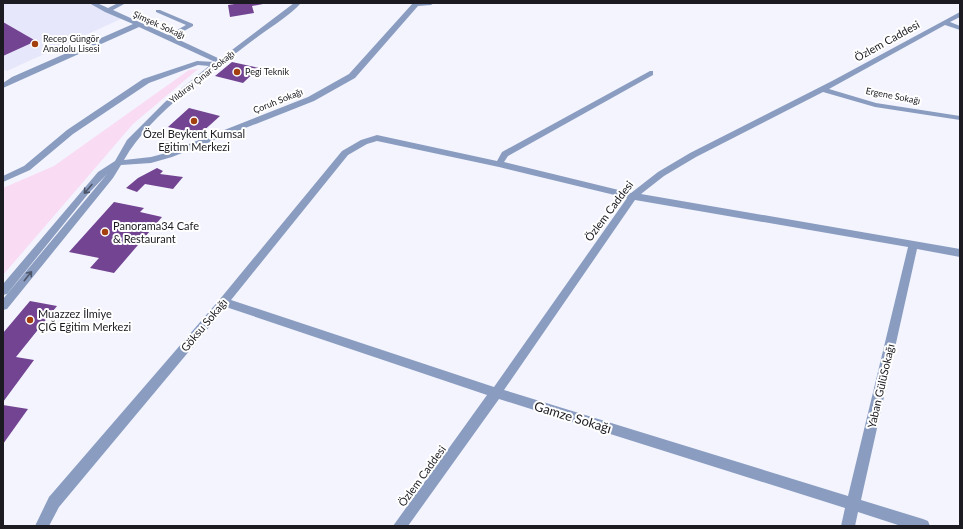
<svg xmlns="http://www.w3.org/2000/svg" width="963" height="529" viewBox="0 0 963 529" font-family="Lato,sans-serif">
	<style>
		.built { fill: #e7e7fb }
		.green { fill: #f9dbf3 }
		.building { fill: #724492 }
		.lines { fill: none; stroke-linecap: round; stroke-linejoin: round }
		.minor { fill: #8a9dc1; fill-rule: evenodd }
		.oneway { stroke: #4d5669 }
		.poi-dot { fill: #a44010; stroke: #fff; stroke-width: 1.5 }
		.labels { text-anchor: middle; stroke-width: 4; stroke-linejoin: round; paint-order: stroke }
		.far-street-label { font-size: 9px; fill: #1b1b21; stroke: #fff }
		.far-poi-label { font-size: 9px; fill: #1b1b21; stroke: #fff; text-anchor: start }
		.street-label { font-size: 11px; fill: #1b1b21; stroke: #fff }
		.poi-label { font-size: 11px; fill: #1b1b21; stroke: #fff; text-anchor: start }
		.near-street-label { font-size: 13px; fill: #1b1b21; stroke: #fff }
	</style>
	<rect width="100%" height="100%" fill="#f4f4fe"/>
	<path class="built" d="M3,3h88l32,15 -116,53 -4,-2z"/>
	<path class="green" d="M198,69l-65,55 -130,151v-87l51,-22 135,-96z"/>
	<g class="building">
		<path d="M241,3h22v1l-11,2 2,7 -24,4 -2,-12z"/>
		<path d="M3,22l33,19 -33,15z"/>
		<path d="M232,62l27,6 -16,15 -28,-7z"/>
		<path d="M189,108l31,8 -20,18 -32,-7z"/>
		<path d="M157,168l6,3 -3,3 23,3 -10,12 -28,-5 -8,8 -11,-4 12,-10z"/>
		<path d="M114,202l30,6 -4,4 22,5 -48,56 -24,-5 9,-10 -30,-6z"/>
		<path d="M30,301l27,5 -41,51 18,3 -31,42v-69z"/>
		<path d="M3,405l25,4 -25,35z"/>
	</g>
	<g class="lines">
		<g class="minor">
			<path d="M89,3h8l11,5 10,-5h8l-13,7 55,25 18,-10 -30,-13v-2h4l33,14v2l-20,11 47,22 74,-56h7c-11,12 -27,22 -41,32 -44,34 -108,76 -136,125l27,-3 15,-4 142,-56 41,-23 64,-71h21l-3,2 -13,1 -63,72 -41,23 -142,56 -21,6 -30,2 -8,13 -106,131 -4,1v-11l104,-125 -19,20 -81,100 -4,1v-11l95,-112 17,-11 12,-21 38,-38 44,-36 -11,-1 -49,18 -76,51 -43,36 -27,12v-6l21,-10 43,-36 76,-51 54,-18 18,1 -76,-35 -136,61v-5l9,-6 121,-53 -28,-12z"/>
			<path d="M960,12v5l-10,5 10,4v4l-15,-5 -116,64 47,14 84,13v4l-85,-13 -52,-15 -127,65 -32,19 -23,18 319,55v8l-43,-8 -56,251 62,19 5,2 2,5h-29l-43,-14 -3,14h-14l4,-18 -346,-109 -91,127h-15l94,-131 -261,-88 -167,200 -10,19h-14l14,-29 171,-198 122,-148 19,-11 16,-5 120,26 5,-9 148,-81h3v4l-145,81 -4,6 127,31 27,-21 32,-19 142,-72zM377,141l122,26 128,31 -133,189 -263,-87 117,-145 19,-11zM635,200l273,47 -60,249 -344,-106z"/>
		</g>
	</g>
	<defs><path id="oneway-shaft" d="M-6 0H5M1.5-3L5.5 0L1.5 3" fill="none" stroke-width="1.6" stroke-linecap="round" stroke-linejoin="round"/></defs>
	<g class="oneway">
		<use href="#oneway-shaft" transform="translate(88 189) rotate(131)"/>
		<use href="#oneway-shaft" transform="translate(28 276) rotate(-51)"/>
	</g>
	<g class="poi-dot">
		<circle cx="35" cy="44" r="4"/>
		<circle cx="237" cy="72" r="4"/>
		<circle cx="194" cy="121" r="4"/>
		<circle cx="105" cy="232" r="4"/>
		<circle cx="30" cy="320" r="4"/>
	</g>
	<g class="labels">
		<g class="far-street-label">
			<text transform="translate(159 25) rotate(24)" y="3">Şimşek Sokağı</text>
			<text transform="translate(202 77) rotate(-38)" y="3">Yıldıray Çınar Sokağı</text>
			<text transform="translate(893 96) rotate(11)" y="3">Ergene Sokağı</text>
			<text transform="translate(278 101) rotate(-22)" y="3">Çoruh Sokağı</text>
		</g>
		<g class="far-poi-label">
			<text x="43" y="42">Recep Güngör<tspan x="43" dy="10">Anadolu Lisesi</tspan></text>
			<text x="245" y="75">Pegi Teknik</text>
		</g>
		<g class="street-label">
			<text transform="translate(887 41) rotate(-29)" y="4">Özlem Caddesi</text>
			<text transform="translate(609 211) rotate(-53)" y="4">Özlem Caddesi</text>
			<text transform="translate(204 325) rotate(-50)" y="4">Göksu Sokağı</text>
			<text transform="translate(881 386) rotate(-77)" y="4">Yaban GülüSokağı</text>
			<text transform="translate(422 476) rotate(-54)" y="4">Özlem Caddesi</text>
		</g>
		<g class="poi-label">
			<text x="194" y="138" text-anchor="middle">Özel Beykent Kumsal<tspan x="194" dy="13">Eğitim Merkezi</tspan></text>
			<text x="113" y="230">Panorama34 Cafe<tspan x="113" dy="13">&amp; Restaurant</tspan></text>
			<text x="38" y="318">Muazzez İlmiye<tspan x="38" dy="13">ÇIĞ Eğitim Merkezi</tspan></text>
		</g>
		<g class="near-street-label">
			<text transform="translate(573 417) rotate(17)" y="5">Gamze Sokağı</text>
		</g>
	</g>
	<rect width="963" height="529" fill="none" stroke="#1b1b21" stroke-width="8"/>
</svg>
